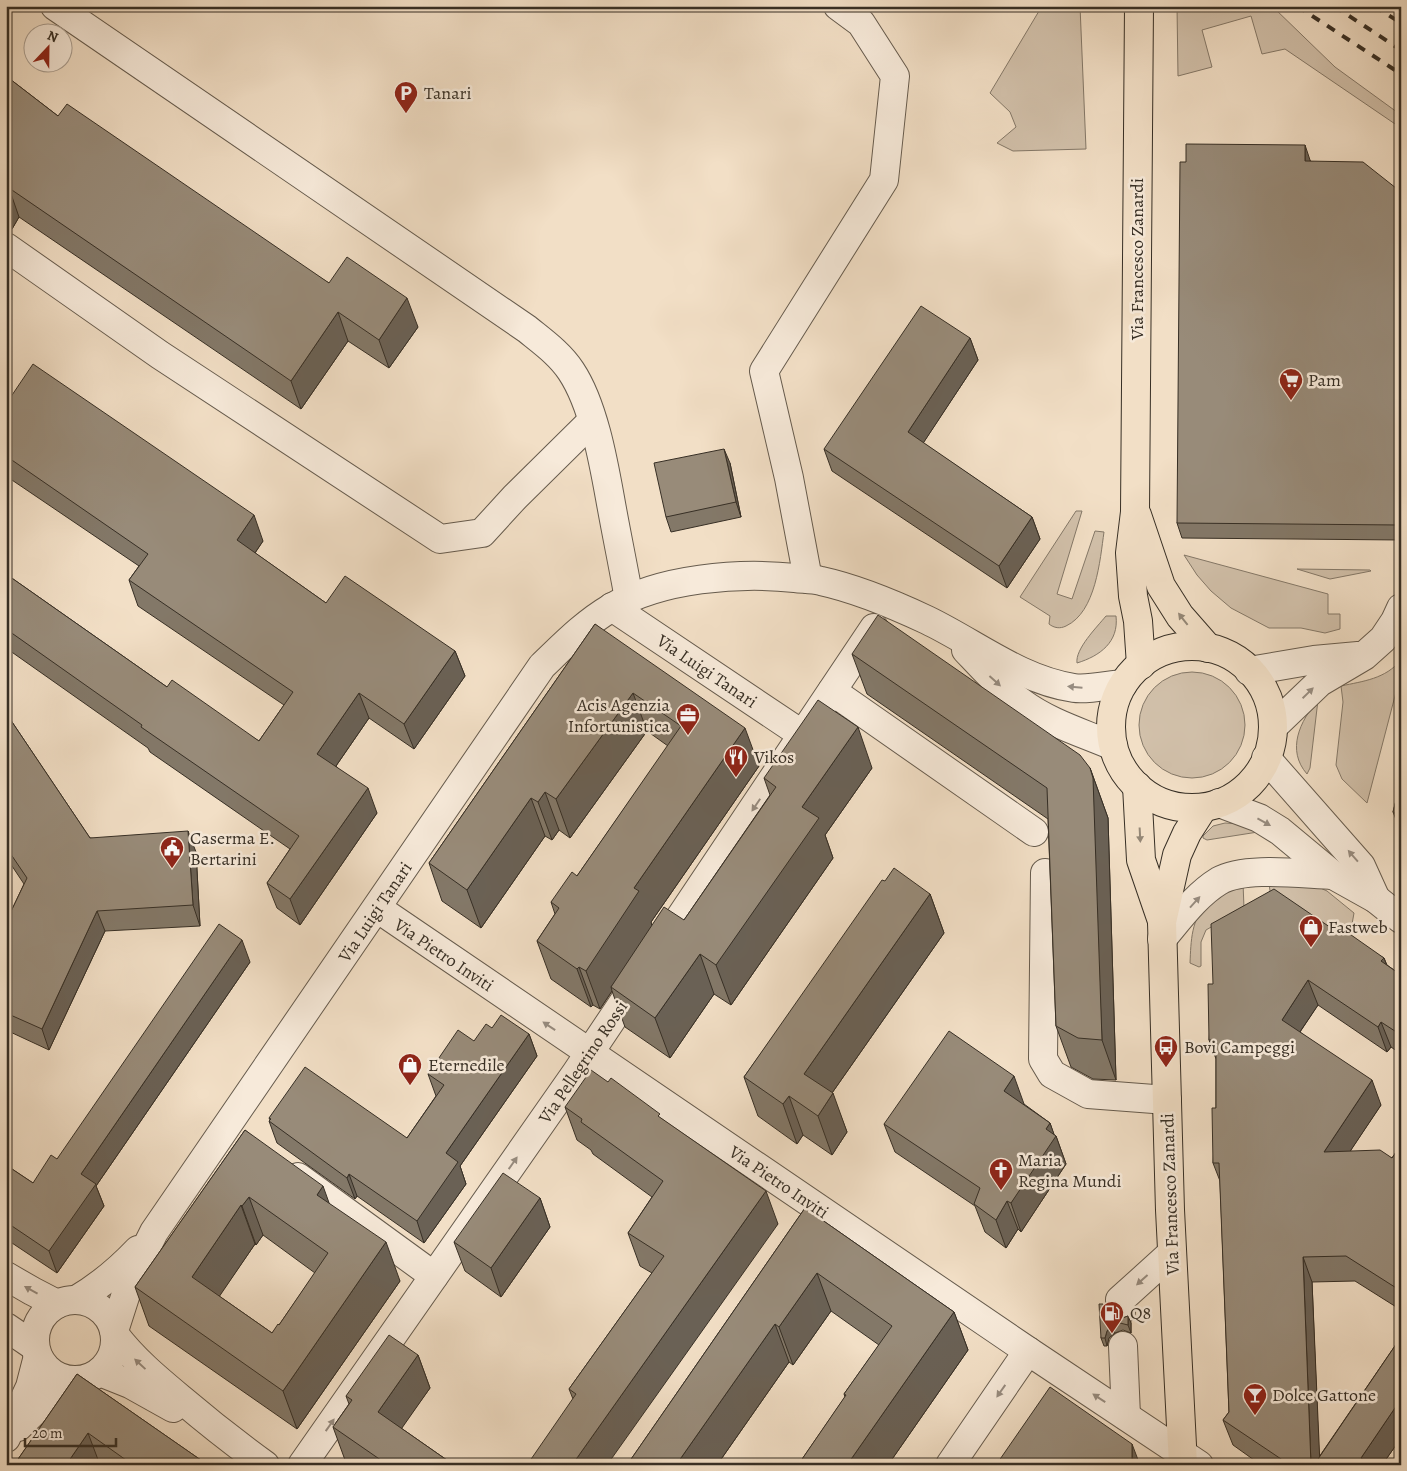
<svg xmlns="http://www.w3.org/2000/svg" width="1407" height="1471" viewBox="0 0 1407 1471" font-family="Alegreya,serif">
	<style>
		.green { fill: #d2c1ab; stroke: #847868 }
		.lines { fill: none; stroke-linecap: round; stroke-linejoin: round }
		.minor-casing { stroke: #665b4d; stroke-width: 30 }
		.major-casing { stroke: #372f25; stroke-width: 30 }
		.minor { stroke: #f7eada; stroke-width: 28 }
		.major { stroke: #f2dfc6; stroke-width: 28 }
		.rail { stroke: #372f25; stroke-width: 4; stroke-dasharray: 9 9; stroke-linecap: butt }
		.wall { fill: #837868; stroke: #372f25; fill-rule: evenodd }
		.shaded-wall { fill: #6a6155; stroke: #372f25 }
		.building { fill: #988b79; stroke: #372f25; fill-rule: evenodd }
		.oneway { fill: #948776 }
		.oneway2 { fill: #978c80 }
		.labels { text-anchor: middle; stroke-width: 5; stroke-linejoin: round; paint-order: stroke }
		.poi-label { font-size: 18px; fill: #372f25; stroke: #f7eada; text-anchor: start }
		.street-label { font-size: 18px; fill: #372f25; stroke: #f7eada }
	</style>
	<rect width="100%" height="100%" fill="#f2dfc6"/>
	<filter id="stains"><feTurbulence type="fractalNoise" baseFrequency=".004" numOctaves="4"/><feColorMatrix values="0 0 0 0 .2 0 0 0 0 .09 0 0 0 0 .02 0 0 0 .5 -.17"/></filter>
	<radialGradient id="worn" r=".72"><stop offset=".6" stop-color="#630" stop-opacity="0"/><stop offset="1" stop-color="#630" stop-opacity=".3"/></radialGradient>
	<g class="green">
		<path d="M1042,6h38l6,143 -73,2 -16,-8 19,-16 -6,-15 -20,-19z"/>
		<path d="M1177,6h95l63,61 66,48v13l-116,-79 -23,5 -11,-38 -49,14 10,37 -34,9z"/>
		<path d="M1076,511h6l-25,83 15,5 23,-68 9,1c-4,28 -8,80 -38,94 -6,3 -12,2 -17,-2l1,-8 -30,-19z"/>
		<path d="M1184,555l144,39v20h12v15l-15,4 -24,-5h-32l-38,-20 -20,-17 -14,-16z"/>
		<path d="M1297,569l73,1 1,1 -41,8z"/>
		<path d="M1106,616h10c3,26 -16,40 -39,47 -2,-14 20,-36 29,-47z"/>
		<path d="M1401,660v13l-34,130 -25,-24 -6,-14 7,-63 -2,-16c23,-5 44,-7 60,-26z"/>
		<circle cx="1192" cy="725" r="53"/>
		<path d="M1318,700l-8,68 -3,6c-21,-24 -7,-53 11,-74z"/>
		<path d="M1225,823l17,1 16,8 -51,8 -4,-2v-2l10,-10z"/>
		<path d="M1243,883l1,25 -38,22 -5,12v24l-2,1 -9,-4c1,-22 1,-44 18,-61 7,-7 25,-14 35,-19z"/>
		<path d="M1269,883l47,3 11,5 27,22 -5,28 -77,-34z"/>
	</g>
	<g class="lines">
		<g class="minor-casing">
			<g id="minor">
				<path d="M55,6l472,323c16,13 33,25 44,42 22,33 32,88 39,127 6,34 13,67 19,101"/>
				<path d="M6,247l154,108 280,184 42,-6 33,-36 77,-76"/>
				<path d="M808,579l-19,-101 -25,-107 120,-191 11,-104 -34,-53 -23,-17"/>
				<path d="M612,607l191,128"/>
				<path d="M966,650c18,19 35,38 56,53 27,20 61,30 91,43"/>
				<path d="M1249,671l65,-11 44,-4"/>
				<path d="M832,691l202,141"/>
				<path d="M1273,727l47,-45 44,-26 19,-17 12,-18 6,-13"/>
				<path d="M1266,758l95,108 15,33"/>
				<path d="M1219,803l40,15 21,13 53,44 43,24 25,20"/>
				<path d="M1045,873l-2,186 9,15 36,20 79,6"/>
				<path d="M377,908l651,443 171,114"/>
				<path d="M1162,939c17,-20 34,-44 57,-58 26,-15 83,-7 114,-6"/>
				<path d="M298,1177l136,99"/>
				<path d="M6,1276l26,15 25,13"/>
				<circle cx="75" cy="1340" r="40"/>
				<path d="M76,1300c24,-14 43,-30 62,-50"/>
				<path d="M1121,1311l-1,-11 52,-47"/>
				<path d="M6,1327l28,19"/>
				<path d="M114,1331l17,-53 23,-46 388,-566c22,-21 42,-42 69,-58 49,-30 128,-36 184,-30 8,1 18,1 26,3 37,8 72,23 106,39 48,23 93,60 147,68 14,2 35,-3 49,-4"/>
				<path d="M115,1335c19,25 42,44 66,64 27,23 55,45 84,66"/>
				<path d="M1123,1346l3,70"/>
				<path d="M100,1372l30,12 43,24"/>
				<path d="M18,1427l35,-34 15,-13"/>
				<path d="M6,1438l24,-51 8,-31"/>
				<path d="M302,1465l274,-392 298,-445"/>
				<path d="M950,1465l78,-114"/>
			</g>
		</g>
		<g class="major-casing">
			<g id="major">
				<path d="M1139,6l-4,506 -5,41 3,43 5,25 3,44"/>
				<path d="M1137,515l24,71 19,30 28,32"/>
				<circle cx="1192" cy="727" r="81"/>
				<path d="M1137,786l4,74 21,61"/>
				<path d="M1183,1465l-13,-255 -8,-288 15,-67 10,-22 16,-25"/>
			</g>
		</g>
		<use href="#minor" class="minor"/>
		<use href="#major" class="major"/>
		<g class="rail">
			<path d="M1297,6l104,68"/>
			<path d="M1334,6l67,44"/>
			<path d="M1374,6l27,17"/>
		</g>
	</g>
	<g class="wall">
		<path d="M6,76l52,40 271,167 89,44 -29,41 -41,-27 -47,68 -282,-192 -7,12 -6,-4z"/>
		<path d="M1310,160v1l91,31v348l-219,-2 -5,-15z"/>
		<path d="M970,338l8,22 -55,83 109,74 8,22 -33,49 -175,-117 -8,-22z"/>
		<path d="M6,404l257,137 -8,12 71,50 129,48 10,25 -51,73 -45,-31 -33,48 41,47 -77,112 -23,-17 -10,-25 23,-34 -140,-97 -2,-4 -142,-100v-74l161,113 92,54 25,-36 -146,-99 -9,-26 10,-14 -133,-90z"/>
		<path d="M730,463l11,54 -70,15 -5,-15z"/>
		<path d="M595,624l164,142 -108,156 1,4 32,-6 86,-125 -6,-17 108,-10 -47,67 8,23 -102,147 -17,-11 -44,64 -45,-31 -13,-36 -12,18 -7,-4 -2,2 -40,-28 -14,-38 18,-27 -4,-12 26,-26 91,-130 -21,-15 -77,107 -11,-8 -7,10 -7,-4 -64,92 -39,-27 -13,-38z"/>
		<path d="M852,654l238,114 18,50 8,262 -23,-1 -22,-12 -15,-41 -8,-207 -181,-125z"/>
		<path d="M6,713l84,125 106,14 4,74 -95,5 -56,119 -43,-20v-108l18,-38 -18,-27z"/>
		<path d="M1401,756v76l-8,-20 7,-27z"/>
		<path d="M885,881l45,13 14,39 -112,160 15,39 -15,23 -29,-20 -6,9 -39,-28 -14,-39z"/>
		<path d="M1340,934l44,24 3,7 14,10v79l-10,-7 -4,5 -69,-47 -18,27 81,73 -31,46 42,7 9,-13v165l-46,-29 -43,1 7,175 82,-120v101l-19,27h-121l-28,-20 -10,-25 6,-8 -9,-231 -7,-18 3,-55v-49l-7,-19 4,-56z"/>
		<path d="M250,962l-154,224 8,20 -47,67 -51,-34v-74l27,18 24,-24z"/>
		<path d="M492,1028l37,6 8,22 -77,110 6,18 -42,59 -67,-47 -2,3 -78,-56 -8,-22 1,-1 -1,-2 138,20 29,-42 -8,-22z"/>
		<path d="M1024,1104l26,19 4,12 2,1 10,28 -45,68 -3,-3 -12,19 -21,-16 -10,-26 -80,-54 -11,-28z"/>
		<path d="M565,1107l97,12 116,105 -205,175 -4,-10 83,-116 -12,-7 -12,-33 24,-36 -59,-43 -2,-4 -14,-10z"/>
		<path d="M245,1130l84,73 71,78 -103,148 -148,-103 -14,-39zM263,1235l52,38 -36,52 -7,8 -53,-37 36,-52 1,1z"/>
		<path d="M540,1198l10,29 -49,70 -36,-26 -11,-29z"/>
		<path d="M805,1208l149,104 14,38 -80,115h-90l47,-68 -1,-3 35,-49 -48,-34 -38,54 -4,-3 -72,103h-90z"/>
		<path d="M1106,1312l6,6 8,1 8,-3 3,7v10l-8,-3 -8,3 -6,5 -2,8h-3l-3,-8z"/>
		<path d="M418,1355l12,33 -29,40 53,37h-102l-7,-5 -12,-33 16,-23 -3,-8z"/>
		<path d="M77,1374l131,91h-194z"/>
	</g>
	<g class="shaded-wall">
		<path d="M1305,145l5,15v16l-5,-15z"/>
		<path d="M9,188l10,29 -7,12 -6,-17v-19z"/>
		<path d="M1401,265v265l-2,-5z"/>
		<path d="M407,298l11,29 -29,41 -10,-28z"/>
		<path d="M338,312l10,29 -47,68 -10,-28z"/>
		<path d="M970,338l8,22 -62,94 -8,-22z"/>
		<path d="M724,449l6,14 11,54 -5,-15z"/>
		<path d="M254,515l9,26 -17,25 -9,-26z"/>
		<path d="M1032,517l8,22 -33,49 -8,-22z"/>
		<path d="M455,651l10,25 -51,73 -10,-25z"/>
		<path d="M359,693l10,25 -42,61 -10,-25z"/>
		<path d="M633,693l14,38 -77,107 -14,-39z"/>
		<path d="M858,727l14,41 -47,67 8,23 -102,147 -15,-40 86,-158z"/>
		<path d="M745,728l14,38 -108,156 2,8 -42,57 1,4 -12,18 -14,-38 48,-83z"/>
		<path d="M1090,768l18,50 8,262 -14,-40z"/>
		<path d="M368,788l9,25 -77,112 -10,-26z"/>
		<path d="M545,792l14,38 -7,10 -14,-38z"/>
		<path d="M531,798l14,38 -64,92 -14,-38z"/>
		<path d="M188,831l8,21 4,74 -7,-21z"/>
		<path d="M930,894l14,39 -126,180 -14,-39z"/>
		<path d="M97,911l8,20 -56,119 -7,-21z"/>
		<path d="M242,940l8,22 -154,224 8,20 -47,67 -8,-22 32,-77z"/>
		<path d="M700,954l14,40 -44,64 -15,-40z"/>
		<path d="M1384,958l9,25 -12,-22z"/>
		<path d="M579,967l14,38 -2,2 -14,-38z"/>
		<path d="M1308,980l10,25 -27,40 -9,-25z"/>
		<path d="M1381,1022l10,25 -4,5 -9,-25z"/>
		<path d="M529,1034l8,22 -77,110 6,18 -42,59 -7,-22 29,-68z"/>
		<path d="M1014,1076l10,28 -10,15 -10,-28z"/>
		<path d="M1372,1080l9,25 -48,72 -9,-25z"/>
		<path d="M833,1093l14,39 -15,23 -14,-39z"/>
		<path d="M789,1096l14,39 -6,9 -14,-40z"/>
		<path d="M1050,1123l5,14 1,-1 10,28 -45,68 -10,-29 35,-74z"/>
		<path d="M349,1174l8,22 -2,3 -8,-21z"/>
		<path d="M323,1186l14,39 -20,-30z"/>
		<path d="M766,1191l12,33 -171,241h-35z"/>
		<path d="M249,1197l14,38 -7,10 -14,-39z"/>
		<path d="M540,1198l10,29 -49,70 -10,-29z"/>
		<path d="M1007,1201l11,28 -12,19 -10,-28z"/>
		<path d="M241,1205l14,39 -49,72 -14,-39z"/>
		<path d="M386,1242l14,39 -103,148 -14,-38z"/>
		<path d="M1303,1257l9,25 8,183h-9z"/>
		<path d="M817,1273l14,38 -38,54 -14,-38z"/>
		<path d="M954,1312l14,38 -80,115h-41z"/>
		<path d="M1128,1316l3,7v10l-3,-8z"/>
		<path d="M775,1324l14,38 -72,103h-41z"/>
		<path d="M1112,1325l3,8 -6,5 -2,8 -2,-8 2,-7z"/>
		<path d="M418,1355l12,33 -40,57 -12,-33z"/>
		<path d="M1401,1399v39l-19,27h-19l-2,-7z"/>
		<path d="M88,1433l12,32h-34z"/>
		<path d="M1132,1444l8,21h-8z"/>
	</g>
	<g class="building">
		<path d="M6,76l52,40 9,-12 262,179 18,-26 60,41 -28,42 -41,-28 -47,69 -282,-193 -3,5z"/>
		<path d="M1186,144l119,1v16l58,1 38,30 -2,333 -222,-2 3,-361h6z"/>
		<path d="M921,306l49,32 -62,94 124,85 -33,49 -175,-117z"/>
		<path d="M33,364l221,151 -17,25 89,63 19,-27 110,75 -51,73 -45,-31 -42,61 51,34 -78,111 -23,-16 32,-47 -158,-109 1,-2 -136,-96v-55l161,113 5,-7 87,61 34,-49 -164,-112 19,-26 -142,-98v-52z"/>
		<path d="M724,449l12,53 -70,15 -12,-54z"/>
		<path d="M878,615l202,140 10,13 3,10 9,262 -24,-2 -22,-12 -9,-238 -195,-134z"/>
		<path d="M595,624l150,104 -111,160 5,3 -53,80 -7,-4 -2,2 -40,-28 22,-33 -8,-6 21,-30 5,4 104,-150 -48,-33 -77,106 -11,-7 -7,10 -7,-4 -64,92 -38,-27z"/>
		<path d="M818,700l40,27 -56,80 17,11 -103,147 -16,-11 -45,64 -44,-31 53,-80 20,13 92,-133 -12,-9z"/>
		<path d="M6,713l84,125 98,-7 5,74 -96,6 -55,118 -36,-16v-91l21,-44 -21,-31z"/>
		<path d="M1401,756v61l-8,-5 7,-27 -2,-13z"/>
		<path d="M894,868l36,26 -126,180 29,19 -15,23 -29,-20 -6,8 -39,-27 138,-197 3,1z"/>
		<path d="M1274,889l66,45 4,-4 40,28 -3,3 20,14v60l-20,-13 -3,5 -70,-47 -26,40 90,60 -48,72 56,-2 12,8 9,-13v146l-55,-35 -43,1 8,208h-21l-67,-45 6,-8 -10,-249h-6l-1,-55h4v-68h-7l-1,-56h5l-2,-60z"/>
		<path d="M219,924l23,16 -161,234 15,10 -47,67 -43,-29v-57l27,18 18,-28 6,4z"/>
		<path d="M501,1015l28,19 -83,119 12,9 -41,59 -68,-47 -2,4 -78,-57 2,-2 -2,-1 36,-51 102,71 37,-53 -16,-11 30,-44 16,11 12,-17 6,4z"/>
		<path d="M949,1031l65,45 -10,15 46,32 -4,6 10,7 -45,67 -4,-2 -11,19 -22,-16 6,-16 -96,-64z"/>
		<path d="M591,1070l17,12 3,-4 49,36 -2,2 108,75 -194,274h-45l49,-71 -7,-5 95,-133 -36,-23 35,-52 -82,-59 1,-3 -17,-12z"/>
		<path d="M245,1130l78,56 -6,9 69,47 -103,149 -148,-104zM249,1197l79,56 -49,72 -1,-1 -6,9 -80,-56 49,-72 1,1z"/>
		<path d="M503,1173l37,25 -49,70 -37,-26z"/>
		<path d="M805,1208l149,104 -107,153h-49l48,-70 -2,-1 48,-68 -75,-53 -38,54 -4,-3 -99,141h-49z"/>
		<path d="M1099,1304h4l2,8 7,6 8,1 8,-3v9l-8,-2 -8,2 -5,6 -2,7h-4z"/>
		<path d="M389,1335l29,20 -40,57 76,53h-66l-55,-38 19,-27 -6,-4z"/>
		<path d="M1401,1337v62l-40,59 10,7h-57z"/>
		<path d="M77,1374l131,91h-75l-45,-32 -22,32h-52z"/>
		<path d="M1050,1387l82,57v21h-136z"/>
	</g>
	<defs><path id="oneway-solid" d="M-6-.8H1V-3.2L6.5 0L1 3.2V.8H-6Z" transform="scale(1.25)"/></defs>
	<g class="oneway">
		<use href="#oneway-solid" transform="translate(1183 619) rotate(-128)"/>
		<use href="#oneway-solid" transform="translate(1140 835) rotate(87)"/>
	</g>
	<g class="oneway2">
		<use href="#oneway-solid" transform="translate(995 681) rotate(42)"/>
		<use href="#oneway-solid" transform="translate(1075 687) rotate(-175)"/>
		<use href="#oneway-solid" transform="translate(1308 693) rotate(-44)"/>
		<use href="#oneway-solid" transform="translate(756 805) rotate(124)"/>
		<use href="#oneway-solid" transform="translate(1264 822) rotate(29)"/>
		<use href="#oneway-solid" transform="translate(1353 856) rotate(-131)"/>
		<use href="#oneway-solid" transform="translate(1195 902) rotate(-48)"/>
		<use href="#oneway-solid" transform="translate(549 1026) rotate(-146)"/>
		<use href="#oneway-solid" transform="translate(513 1163) rotate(-55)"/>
		<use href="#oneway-solid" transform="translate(1142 1280) rotate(138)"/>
		<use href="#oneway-solid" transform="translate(31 1290) rotate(-151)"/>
		<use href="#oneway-solid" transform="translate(140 1364) rotate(-137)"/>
		<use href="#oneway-solid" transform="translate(1001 1391) rotate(125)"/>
		<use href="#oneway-solid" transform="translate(1099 1398) rotate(-147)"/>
		<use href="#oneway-solid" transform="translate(330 1425) rotate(-55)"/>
	</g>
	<defs>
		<g id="parking-pin" transform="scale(1.25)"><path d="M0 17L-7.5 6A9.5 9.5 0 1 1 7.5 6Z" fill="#8f2418" stroke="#f7eada"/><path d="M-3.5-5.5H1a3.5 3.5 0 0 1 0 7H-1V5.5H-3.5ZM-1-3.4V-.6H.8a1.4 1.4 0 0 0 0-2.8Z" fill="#fff"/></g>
		<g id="supermarket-pin" transform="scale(1.25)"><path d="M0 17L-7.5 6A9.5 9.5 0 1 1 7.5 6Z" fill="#8f2418" stroke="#f7eada"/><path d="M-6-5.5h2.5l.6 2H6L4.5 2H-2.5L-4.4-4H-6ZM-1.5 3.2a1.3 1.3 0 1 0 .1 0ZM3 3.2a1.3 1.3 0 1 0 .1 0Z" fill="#fff"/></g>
		<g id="office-pin" transform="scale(1.25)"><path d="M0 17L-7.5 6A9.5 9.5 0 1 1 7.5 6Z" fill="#8f2418" stroke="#f7eada"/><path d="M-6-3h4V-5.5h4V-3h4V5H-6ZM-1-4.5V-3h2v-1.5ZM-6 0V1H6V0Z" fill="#fff"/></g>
		<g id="restaurant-pin" transform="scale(1.25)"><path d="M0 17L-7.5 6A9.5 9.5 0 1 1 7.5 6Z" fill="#8f2418" stroke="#f7eada"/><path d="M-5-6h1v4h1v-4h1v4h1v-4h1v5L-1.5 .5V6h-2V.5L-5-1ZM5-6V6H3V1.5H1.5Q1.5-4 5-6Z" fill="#fff"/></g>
		<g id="civic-pin" transform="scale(1.25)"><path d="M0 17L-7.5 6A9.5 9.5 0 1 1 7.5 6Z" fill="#8f2418" stroke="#f7eada"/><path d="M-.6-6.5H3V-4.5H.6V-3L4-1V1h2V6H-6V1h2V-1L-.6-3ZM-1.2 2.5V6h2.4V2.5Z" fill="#fff"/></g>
		<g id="shop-pin" transform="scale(1.25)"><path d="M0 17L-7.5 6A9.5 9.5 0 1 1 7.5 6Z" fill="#8f2418" stroke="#f7eada"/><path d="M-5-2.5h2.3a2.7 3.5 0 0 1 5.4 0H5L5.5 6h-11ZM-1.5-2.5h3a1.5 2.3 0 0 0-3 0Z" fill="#fff"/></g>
		<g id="bus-pin" transform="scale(1.25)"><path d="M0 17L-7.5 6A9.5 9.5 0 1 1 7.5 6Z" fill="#8f2418" stroke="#f7eada"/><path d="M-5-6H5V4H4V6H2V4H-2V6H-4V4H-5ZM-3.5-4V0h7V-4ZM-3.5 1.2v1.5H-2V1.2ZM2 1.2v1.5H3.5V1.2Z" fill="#fff"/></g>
		<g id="church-pin" transform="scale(1.25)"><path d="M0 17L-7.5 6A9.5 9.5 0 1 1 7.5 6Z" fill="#8f2418" stroke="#f7eada"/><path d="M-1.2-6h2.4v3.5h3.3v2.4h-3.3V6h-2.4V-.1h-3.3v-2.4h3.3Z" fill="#fff"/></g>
		<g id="fuel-pin" transform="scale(1.25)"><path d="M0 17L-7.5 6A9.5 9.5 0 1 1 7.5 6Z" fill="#8f2418" stroke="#f7eada"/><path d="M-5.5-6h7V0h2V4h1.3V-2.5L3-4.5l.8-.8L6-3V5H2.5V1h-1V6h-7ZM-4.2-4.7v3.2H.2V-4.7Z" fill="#fff"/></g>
		<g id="bar-pin" transform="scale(1.25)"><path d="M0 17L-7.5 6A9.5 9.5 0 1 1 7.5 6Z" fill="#8f2418" stroke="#f7eada"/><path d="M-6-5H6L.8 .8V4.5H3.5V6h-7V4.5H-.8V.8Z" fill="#fff"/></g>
	</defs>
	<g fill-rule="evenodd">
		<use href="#parking-pin" x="406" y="93"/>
		<use href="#supermarket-pin" x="1291" y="380"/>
		<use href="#office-pin" x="688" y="715"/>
		<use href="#restaurant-pin" x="736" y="757"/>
		<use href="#civic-pin" x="172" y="848"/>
		<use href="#shop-pin" x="1311" y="927"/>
		<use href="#bus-pin" x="1166" y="1047"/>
		<use href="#shop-pin" x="410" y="1065"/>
		<use href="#church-pin" x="1001" y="1170"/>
		<use href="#fuel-pin" x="1112" y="1313"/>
		<use href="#bar-pin" x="1255" y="1395"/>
	</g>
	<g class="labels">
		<g class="poi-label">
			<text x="424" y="99">Tanari</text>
			<text x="1308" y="386">Pam</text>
			<text x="670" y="711" text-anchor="end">Acis Agenzia<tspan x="670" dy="21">Infortunistica</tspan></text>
			<text x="754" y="763">Vikos</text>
			<text x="190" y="844">Caserma E.<tspan x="190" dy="21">Bertarini</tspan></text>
			<text x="1328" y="933">Fastweb</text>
			<text x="1184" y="1053">Bovi Campeggi</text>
			<text x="428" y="1071">Eternedile</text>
			<text x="1018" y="1166">Maria<tspan x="1018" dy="21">Regina Mundi</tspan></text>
			<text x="1130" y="1319">Q8</text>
			<text x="1272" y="1401">Dolce Gattone</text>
		</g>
		<g class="street-label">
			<text transform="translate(1137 259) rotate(-90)" y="6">Via Francesco Zanardi</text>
			<text transform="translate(707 671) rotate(34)" y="6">Via Luigi Tanari</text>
			<text transform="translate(375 912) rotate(-56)" y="6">Via Luigi Tanari</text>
			<text transform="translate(444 955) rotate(34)" y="6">Via Pietro Inviti</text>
			<text transform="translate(583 1062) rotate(-56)" y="6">Via Pellegrino Rossi</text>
			<text transform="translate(779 1182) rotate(34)" y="6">Via Pietro Inviti</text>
			<text transform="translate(1170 1194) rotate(-92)" y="6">Via Francesco Zanardi</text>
		</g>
	</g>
	<rect width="1407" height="1471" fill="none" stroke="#f2dfc6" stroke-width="25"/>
	<rect x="8" y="8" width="1392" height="1456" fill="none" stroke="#372f25" stroke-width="2.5"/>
	<rect x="12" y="12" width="1382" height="1446" fill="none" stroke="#372f25"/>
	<g transform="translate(48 48) rotate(22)"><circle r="24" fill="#f7eada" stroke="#aa9f92"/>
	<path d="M0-4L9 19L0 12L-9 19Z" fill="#8f2418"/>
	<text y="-8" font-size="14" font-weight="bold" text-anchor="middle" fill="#372f25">N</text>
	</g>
	<path d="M25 1438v8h91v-8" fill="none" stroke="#372f25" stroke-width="2.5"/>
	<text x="32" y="1438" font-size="15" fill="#372f25" stroke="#f7eada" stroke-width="4" paint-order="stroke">20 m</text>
	<rect width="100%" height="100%" filter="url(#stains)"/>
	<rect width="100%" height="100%" fill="url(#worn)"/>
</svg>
